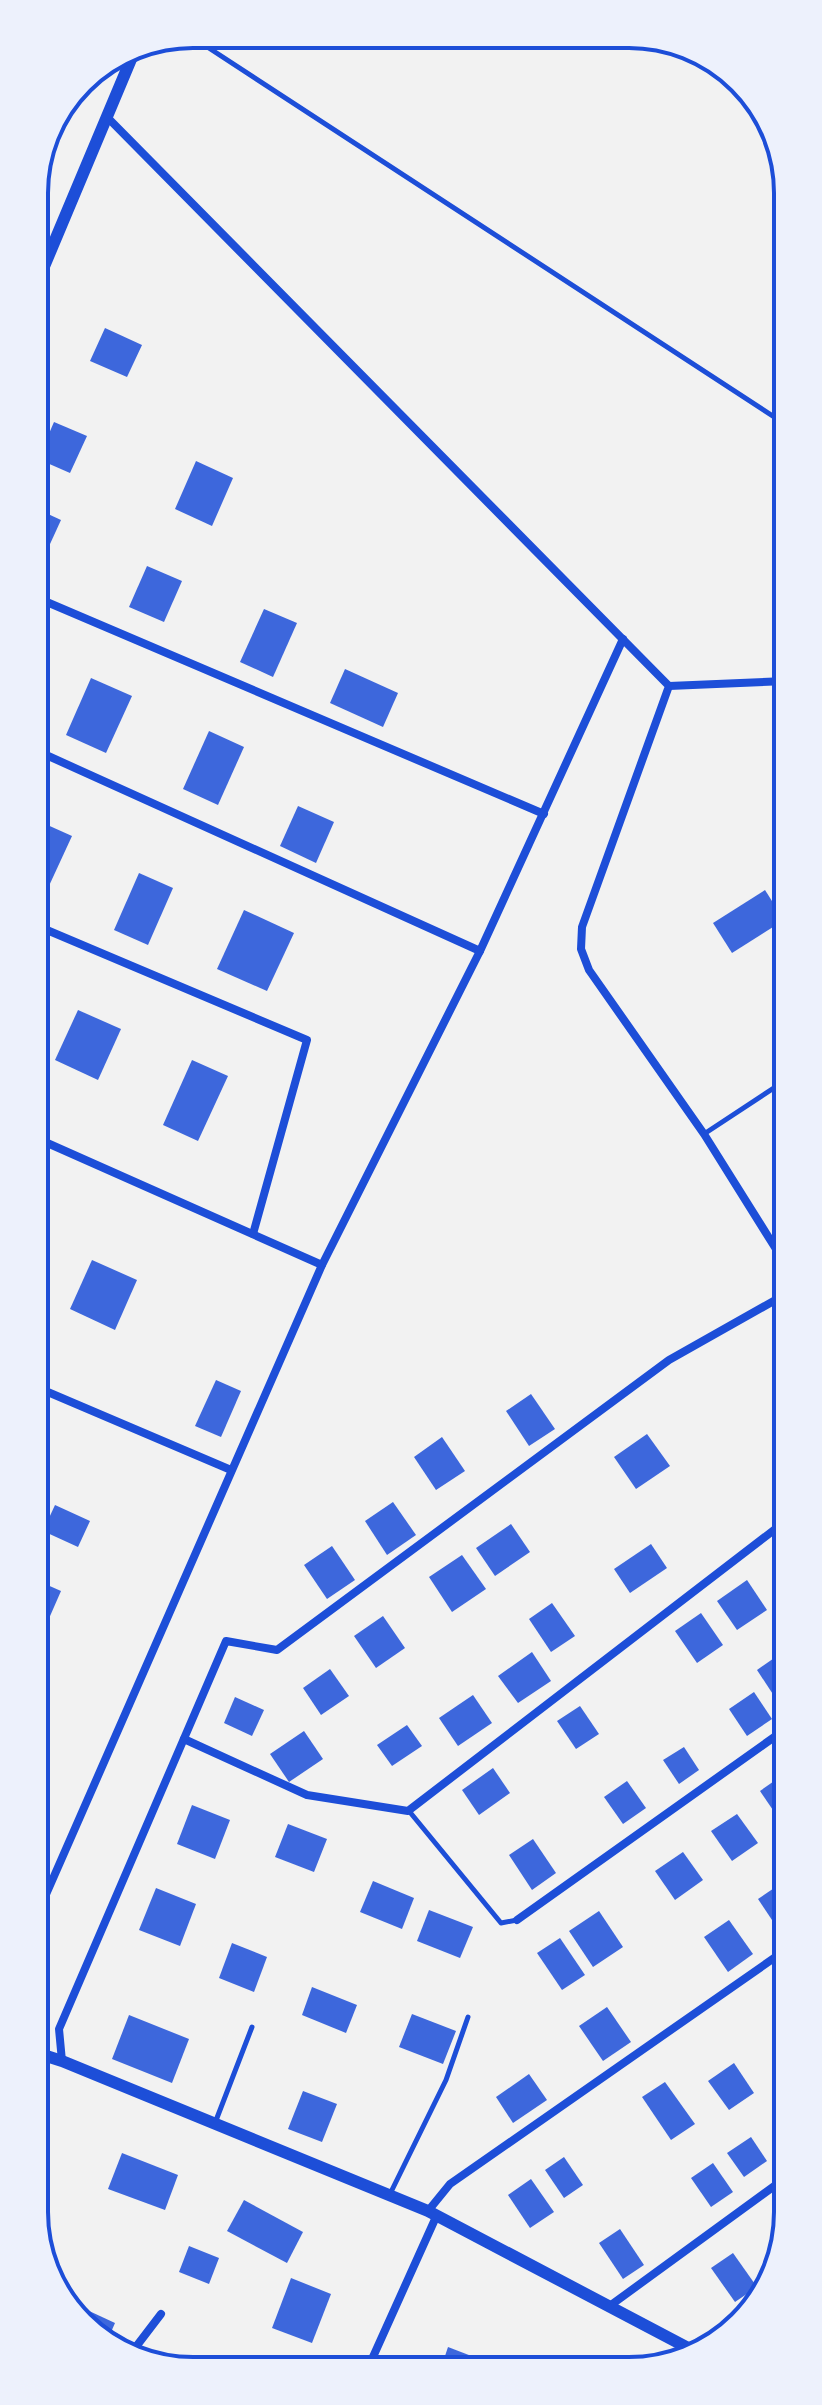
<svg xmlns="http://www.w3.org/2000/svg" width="822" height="2405" viewBox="0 0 822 2405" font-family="Rubik,sans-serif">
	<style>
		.building { fill: #3d67dc }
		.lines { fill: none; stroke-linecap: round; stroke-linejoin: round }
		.service { stroke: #1d4ed8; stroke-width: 5 }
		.minor { stroke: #1d4ed8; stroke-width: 8 }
		.tertiary { stroke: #1d4ed8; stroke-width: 12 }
		.rim { fill: none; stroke: #1d4ed8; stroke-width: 4 }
	</style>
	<rect width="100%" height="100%" fill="#f2f2f2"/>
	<g class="building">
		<path d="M105,328l37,17 -15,32 -37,-16z"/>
		<path d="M54,422l33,14 -17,37 -32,-14z"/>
		<path d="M196,461l37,17 -21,48 -37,-17z"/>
		<path d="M35,508l26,12 -16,35 -10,-5z"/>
		<path d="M147,566l35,15 -18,41 -35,-15z"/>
		<path d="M264,609l33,14 -24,54 -33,-15z"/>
		<path d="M345,669l53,24 -15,34 -53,-24z"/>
		<path d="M91,678l41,18 -26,57 -40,-18z"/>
		<path d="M209,731l35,16 -26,58 -35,-16z"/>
		<path d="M298,806l36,16 -18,41 -36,-17z"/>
		<path d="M43,823l29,13 -30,65 -7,-3v-58z"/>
		<path d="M139,873l34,15 -25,57 -34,-15z"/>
		<path d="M765,890l19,30 -52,33 -19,-30z"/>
		<path d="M244,910l50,23 -27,58 -50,-22z"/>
		<path d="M786,1004v30l-13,-21z"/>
		<path d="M78,1010l43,19 -23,51 -43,-20z"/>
		<path d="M192,1060l36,16 -30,65 -35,-16z"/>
		<path d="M92,1260l45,20 -22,50 -45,-21z"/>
		<path d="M216,1380l25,11 -20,46 -26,-11z"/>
		<path d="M531,1394l24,35 -26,17 -23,-35z"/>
		<path d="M647,1434l23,32 -34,23 -22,-32z"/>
		<path d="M442,1437l23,34 -29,19 -22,-33z"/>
		<path d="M393,1502l23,33 -29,20 -22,-34z"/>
		<path d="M55,1505l35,16 -12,26 -35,-16z"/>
		<path d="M511,1524l19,28 -35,24 -19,-28z"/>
		<path d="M651,1544l16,24 -37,25 -16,-24z"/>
		<path d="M332,1546l23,34 -28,19 -23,-34z"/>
		<path d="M462,1555l24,34 -34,23 -23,-35z"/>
		<path d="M36,1580l25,11 -14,32 -11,-5z"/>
		<path d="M747,1580l20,30 -30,20 -20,-29z"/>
		<path d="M552,1603l23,33 -24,16 -22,-33z"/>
		<path d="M701,1613l22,32 -26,18 -22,-32z"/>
		<path d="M383,1616l22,32 -29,20 -22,-32z"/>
		<path d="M532,1652l19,29 -33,22 -20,-27z"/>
		<path d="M777,1656l10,15v25l-9,6 -21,-32z"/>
		<path d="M330,1669l19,27 -28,19 -18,-27z"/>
		<path d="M754,1692l18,27 -25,17 -18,-27z"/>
		<path d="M473,1695l19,28 -34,23 -19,-28z"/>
		<path d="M235,1697l29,13 -12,26 -28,-13z"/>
		<path d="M580,1706l19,28 -23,15 -19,-28z"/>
		<path d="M407,1725l15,21 -30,20 -15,-21z"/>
		<path d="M304,1731l19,28 -34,23 -19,-28z"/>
		<path d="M684,1747l15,23 -20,14 -16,-24z"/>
		<path d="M493,1768l17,25 -31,22 -17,-25z"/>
		<path d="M787,1772v38l-10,6 -17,-25z"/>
		<path d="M627,1781l19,27 -23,16 -19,-27z"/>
		<path d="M192,1805l38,15 -15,39 -38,-15z"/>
		<path d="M737,1814l21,29 -26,18 -21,-30z"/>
		<path d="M288,1824l39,15 -13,33 -39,-15z"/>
		<path d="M533,1839l23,34 -24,17 -23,-35z"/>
		<path d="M683,1852l20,28 -28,20 -20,-29z"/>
		<path d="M786,1880l1,51 -5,4 -24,-36z"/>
		<path d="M373,1881l41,17 -12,31 -42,-17z"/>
		<path d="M156,1888l40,16 -16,42 -41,-16z"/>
		<path d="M429,1910l44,17 -13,31 -43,-17z"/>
		<path d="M599,1911l24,36 -30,20 -24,-36z"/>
		<path d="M729,1920l24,34 -25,18 -24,-35z"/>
		<path d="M560,1938l25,37 -23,15 -25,-37z"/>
		<path d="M232,1943l35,14 -13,35 -35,-14z"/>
		<path d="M312,1987l45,18 -11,28 -44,-18z"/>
		<path d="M607,2007l24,35 -28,19 -24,-35z"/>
		<path d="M412,2014l44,17 -13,33 -44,-17z"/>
		<path d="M129,2015l60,24 -17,44 -60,-24z"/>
		<path d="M734,2063l20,30 -25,17 -21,-29z"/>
		<path d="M529,2074l18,26 -34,23 -17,-26z"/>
		<path d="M665,2082l30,42 -24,16 -29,-43z"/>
		<path d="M303,2091l34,13 -15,38 -34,-13z"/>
		<path d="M751,2137l16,24 -23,16 -17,-24z"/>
		<path d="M122,2153l56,22 -13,35 -57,-21z"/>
		<path d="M564,2157l19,28 -19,13 -19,-28z"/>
		<path d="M713,2163l20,29 -22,15 -20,-29z"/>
		<path d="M531,2179l23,33 -24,16 -22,-33z"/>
		<path d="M244,2200l59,32 -16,31 -60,-32z"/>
		<path d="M620,2229l24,36 -21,14 -24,-36z"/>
		<path d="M189,2246l30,12 -10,26 -30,-12z"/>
		<path d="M733,2253l24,34 -22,15 -24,-34z"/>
		<path d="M291,2278l40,16 -19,49 -40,-15z"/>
		<path d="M87,2310l28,13 -7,16 -28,-15z"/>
		<path d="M448,2347l39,15 -3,6h-43z"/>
	</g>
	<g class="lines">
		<g class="service">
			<path d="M189,35l596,389"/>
			<path d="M704,1134l82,-54"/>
			<path d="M409,1811l92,112 16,-3"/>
			<path d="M215,2123l37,-96"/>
			<path d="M390,2194l56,-114 22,-63"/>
		</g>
		<g class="minor">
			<path d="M107,117l562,569 -87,241 -1,22 8,21 115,164 82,131"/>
			<path d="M35,597l509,217"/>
			<path d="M669,686l117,-5"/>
			<path d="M35,750l445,201"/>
			<path d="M35,925l272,115 -54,194"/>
			<path d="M36,1138l286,127"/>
			<path d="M36,1387l195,83"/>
			<path d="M184,1739l123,56 101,16 379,-291"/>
			<path d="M37,1915l285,-650 158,-314 143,-312"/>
			<path d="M517,1920l270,-192"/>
			<path d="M62,2061l-3,-32 167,-388 51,9 392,-290 117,-66"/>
			<path d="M428,2211l22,-27 337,-235"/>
			<path d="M611,2305l177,-129"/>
			<path d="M132,2352l29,-38"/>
			<path d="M368,2368l68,-151"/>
		</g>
		<g class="tertiary">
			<path d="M35,288l102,-243"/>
			<path d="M37,2053l25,8 366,150 264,139"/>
		</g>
	</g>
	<path d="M0 0H822V2405H0ZM193 48H629A145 145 0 0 1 774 193V2212A145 145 0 0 1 629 2357H193A145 145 0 0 1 48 2212V193A145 145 0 0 1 193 48Z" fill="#edf1fc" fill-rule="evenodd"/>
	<path class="rim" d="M193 48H629A145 145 0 0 1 774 193V2212A145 145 0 0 1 629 2357H193A145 145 0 0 1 48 2212V193A145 145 0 0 1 193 48Z"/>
</svg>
